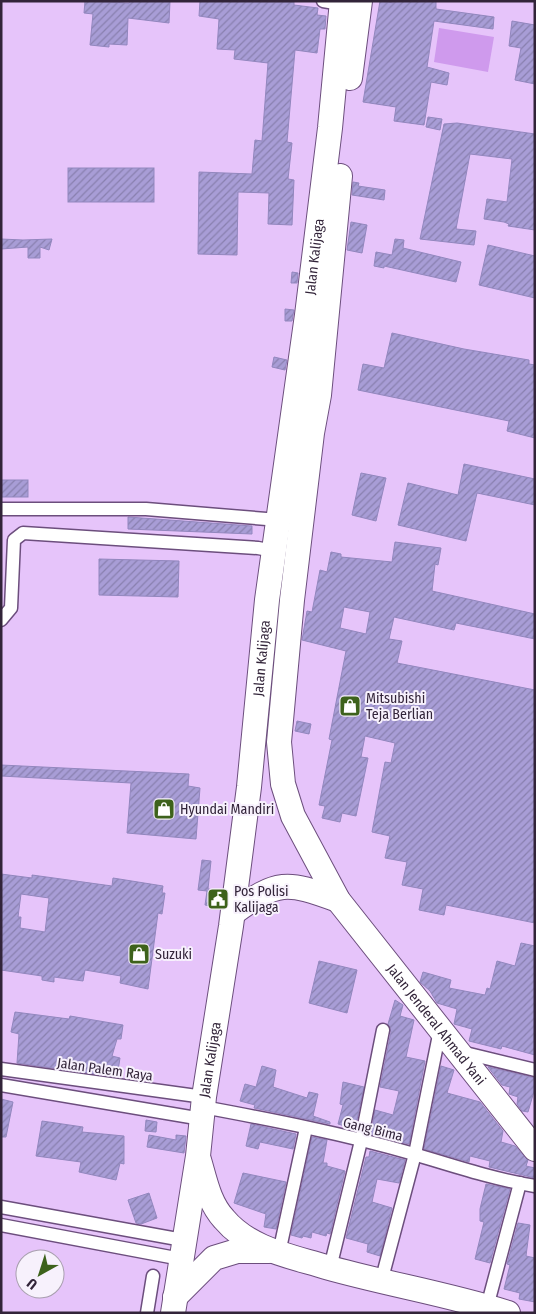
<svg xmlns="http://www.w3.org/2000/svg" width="536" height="1314" viewBox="0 0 536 1314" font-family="'Fira Sans Condensed',sans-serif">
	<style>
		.green { fill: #cf9aed }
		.building { fill: url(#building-hatch); stroke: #9287be; fill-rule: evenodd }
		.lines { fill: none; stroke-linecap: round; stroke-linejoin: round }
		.street-casing { stroke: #6c4e7d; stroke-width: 15 }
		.highway-casing { stroke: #6c4e7d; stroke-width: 26 }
		.street { stroke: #fff; stroke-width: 12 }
		.highway { stroke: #fff; stroke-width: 24 }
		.labels { text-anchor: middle; stroke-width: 4; stroke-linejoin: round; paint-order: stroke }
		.street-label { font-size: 14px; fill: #322439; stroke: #f7f1fc }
		.poi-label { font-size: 14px; fill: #322439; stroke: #f7f1fc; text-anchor: start }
	</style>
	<defs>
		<pattern id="building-hatch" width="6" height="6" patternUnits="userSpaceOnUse" patternTransform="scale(1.25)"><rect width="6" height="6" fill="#a89dd6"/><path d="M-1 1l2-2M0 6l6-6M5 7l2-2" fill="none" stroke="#8980af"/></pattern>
	</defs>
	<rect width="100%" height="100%" fill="#e6c4fa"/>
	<path class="green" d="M439,28l55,9 -6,35 -54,-10z"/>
	<g class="building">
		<path d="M85,1l44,2 1,-2h40l-1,22 -41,-5 -1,27 -18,-1v3l-19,-2 3,-31 -9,-1z"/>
		<path d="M200,1l94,1v3l24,3 -1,7 9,1 -1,13h-5l-3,24 -22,-3 -8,92 5,1 -4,36 6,1 -2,45 -24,-1 1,-31 -31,-1 -1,63 -39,-1 1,-82 53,2 3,-34 7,1 6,-78 -34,-4 1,-9 -18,-1 2,-30 -20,-3z"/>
		<path d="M380,1l14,2v-2h42v8l58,8 -1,12 -59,-8 -7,46 22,6 -2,12 -16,-3 -7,43 -30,-4 2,-14 -33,-5z"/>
		<path d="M512,21l23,4v59l-20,-4 6,-32 -12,-2z"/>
		<path d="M428,117l14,2 -2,11 -14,-3z"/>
		<path d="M457,123l78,11v96l-27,-4 1,-2 -5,-2 -20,-3 3,-20 20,3 5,-43 -42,-5 -14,75 20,2 -2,14 -54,-6 24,-115z"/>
		<rect x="68" y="168" width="86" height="34"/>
		<path d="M353,182l6,1 -1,3 27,4 -1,10 -32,-5z"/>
		<path d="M351,222l16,3 -5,28 -15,-3z"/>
		<path d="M1,239l22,1 29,-1 -3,11 -9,-3v11h-12v-11l-27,2z"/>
		<path d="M395,239l9,1 -1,8 58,14 -5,20 -72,-16v2l-10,-2 2,-14 16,3z"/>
		<path d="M488,245l47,11v42l-56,-13z"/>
		<path d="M292,272l6,1 -1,10h-6z"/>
		<path d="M285,309l9,1 -2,11h-7z"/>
		<path d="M392,333l72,16 65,11v4l6,1v73l-28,-7 2,-10 -151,-31 5,-26 21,4z"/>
		<path d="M274,357l13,3 -2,10 -13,-3z"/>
		<path d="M464,464l71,15v26l-58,-12 -11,48 -68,-16 10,-42 50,12z"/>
		<path d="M361,473l25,5 -10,43 -24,-6z"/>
		<rect x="1" y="480" width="27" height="17"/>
		<path d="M128,517l124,9v8l-124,-5z"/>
		<path d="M395,542l46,6 -3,17 -3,-1 -3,27 103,23v25l-79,-16 -2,7 -60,-13 -5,22 13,2 -5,22 138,27v233l-89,-18 -2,10 -25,-5 4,-21 -21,-4 5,-23 -22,-4 5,-22 -18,-4 13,-70 6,1 4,-20 -30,-7 -4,21 7,1 -12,58 -14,-3 -2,9 -18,-4 3,-12 -6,-1 13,-65 -3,-1 17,-88 -44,-11 5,-29 5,1 8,-42 7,2 4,-20 10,2v3l51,5zM344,607l26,5 -4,22 -26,-6z"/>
		<path d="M99,559l80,2 -1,36 -79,-2z"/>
		<path d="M297,721l14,3 -2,10 -14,-3z"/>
		<path d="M1,765l188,9 -1,12 12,2 -4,51 -69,-6 4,-50 -130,-7z"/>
		<path d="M202,860l9,1 -3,28 14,2 -3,17 -14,-3 2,-14 -9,-1z"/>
		<path d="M1,874l31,4v-3l80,11 1,-8 50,8 -1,7h3l-3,21 -4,-1 -10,76 -28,-6 1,-7 -36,-6 -2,11 -29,-4v5l-12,-2v-4l-41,-6zM21,894l28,4 -4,34 -25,-4 1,-11h-3z"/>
		<path d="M521,943l14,3v109l-33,-9 -1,3 -32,-8 3,-12 -18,-5 3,-15 -20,-6 -7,-12 -10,-9 3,-10 28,8 -2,8 36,7 2,-7 3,1 7,-28 18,5z"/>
		<path d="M319,961l38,9 -10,43 -38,-10z"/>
		<path d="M395,1000l8,5 -3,11 14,4 -8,37 19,4 -16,83 -38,-10 4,-24 18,5 6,-24 -19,-4 11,-55 -3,-8z"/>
		<path d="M15,1012l54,7 1,-3 53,9 -2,14h-4l-5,17 8,2 -3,19 -100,-14 2,-29 -8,-2z"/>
		<path d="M262,1066l14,4 -3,17 34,11 2,-6 9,2 -5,22 17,6v2l-76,-16 1,-3 -15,-4 5,-17 11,3z"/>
		<path d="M441,1066l13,4 -7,23 33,9 23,29 -2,11 14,4 13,14 -2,6 9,2v10l-46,-11 1,-6 -20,-5 -1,6 -45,-13z"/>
		<path d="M488,1067l47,11v10l-7,24 -6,-1 -5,-7 1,-7 -9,-3 1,-7 -8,-2z"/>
		<path d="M343,1082l21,5 -9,42 -17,-5 5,-19 -3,-1z"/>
		<path d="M1,1099l12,3 -7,35h-5z"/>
		<path d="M146,1120l11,2 -1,10 -11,-1z"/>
		<path d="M42,1121l41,6 -1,5 42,4v28l-4,-1 -4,17 -37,-8 2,-10 -45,-6z"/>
		<path d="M251,1124l45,10 -3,15 -33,-7 -2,7 -12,-3z"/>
		<path d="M149,1135l27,5v-5l10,1 -2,17 -37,-6z"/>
		<path d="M312,1137l15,3 -4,23h4v3l18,5 -15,63 -3,-1 -1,3 -14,-4 -1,6 -8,-2 -1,2 -11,-3z"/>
		<path d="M370,1151l35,9 -6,23 -22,-4 -5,23 20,6 -12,48 -13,-4 1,-8 -22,-6 20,-81h3z"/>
		<path d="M243,1173l43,9 -10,47 -12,-2 2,-13 -32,-11z"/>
		<path d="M486,1184l24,5 -20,74 -15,-4 9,-37 -4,-1v-12z"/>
		<path d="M149,1193l8,25 -16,6 -5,-1 -8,-23z"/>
		<path d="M518,1223l12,2 -4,31 9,2v44l-16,-3 1,-6 -16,-4 6,-24 -3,-1z"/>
	</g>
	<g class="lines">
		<g class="street-casing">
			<g id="street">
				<path d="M323,1l18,3"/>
				<path d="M1,509h145l133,11"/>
				<path d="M1,620l10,-12 3,-68 9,-7 235,15 16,3"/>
				<path d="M461,1052l74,18"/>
				<path d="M1,1069l203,28"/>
				<path d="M1,1085l201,34"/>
				<path d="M203,1107c70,13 142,27 211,47 40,12 79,25 121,32"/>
				<path d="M1,1207l182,33"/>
				<path d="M1,1225l180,34"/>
				<path d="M279,1253l27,-125"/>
				<path d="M330,1268l31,-127 22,-111"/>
				<path d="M381,1282l34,-128 25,-124"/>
				<path d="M487,1307l33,-124"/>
				<path d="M147,1313l6,-37"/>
			</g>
		</g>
		<g class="highway-casing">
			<g id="highway">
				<path d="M350,78l10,-77"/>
				<path id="s1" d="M340,176l-21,219 -7,38 -20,167 -13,142 4,42 10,32 45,84 197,249"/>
				<path d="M233,913c45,-33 53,-32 105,-13"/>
				<path d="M199,1160c6,20 10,43 25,59 25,30 66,37 102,48 60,17 122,27 182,46"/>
				<path d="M175,1297l39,-39 23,-7h32"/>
				<path id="s2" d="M173,1313l25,-157 6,-59 27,-171 18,-139 18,-187 40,-285 23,-187 12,-127"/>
			</g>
		</g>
		<use href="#street" class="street"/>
		<use href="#highway" class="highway"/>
	</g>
	<defs>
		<g id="shop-square" transform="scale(1.125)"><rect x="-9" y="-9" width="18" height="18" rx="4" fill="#3d621b" stroke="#f7f1fc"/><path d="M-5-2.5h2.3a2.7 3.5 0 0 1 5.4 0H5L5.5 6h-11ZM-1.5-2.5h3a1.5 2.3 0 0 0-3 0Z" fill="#fff"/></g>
		<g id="civic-square" transform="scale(1.125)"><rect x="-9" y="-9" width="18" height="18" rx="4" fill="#3d621b" stroke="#f7f1fc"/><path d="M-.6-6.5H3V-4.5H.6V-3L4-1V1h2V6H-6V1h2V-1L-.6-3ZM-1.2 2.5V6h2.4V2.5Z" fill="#fff"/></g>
	</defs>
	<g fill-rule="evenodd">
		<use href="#shop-square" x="350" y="706"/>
		<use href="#shop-square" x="164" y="809"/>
		<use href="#civic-square" x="218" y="899"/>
		<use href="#shop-square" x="139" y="954"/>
	</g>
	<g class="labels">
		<g class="street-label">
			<text dy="5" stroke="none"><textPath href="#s2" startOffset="1066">Jalan Kalijaga</textPath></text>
			<text dy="5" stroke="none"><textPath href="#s2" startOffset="661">Jalan Kalijaga</textPath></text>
			<text dy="5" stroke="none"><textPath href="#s1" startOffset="899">Jalan Jenderal Ahmad Yani</textPath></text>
			<text dy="5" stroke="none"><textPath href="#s2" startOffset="256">Jalan Kalijaga</textPath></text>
			<text transform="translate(105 1069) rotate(8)" y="5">Jalan Palem Raya</text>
			<text transform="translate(373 1129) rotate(14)" y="5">Gang Bima</text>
		</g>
		<g class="poi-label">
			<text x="366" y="703">Mitsubishi<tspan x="366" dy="16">Teja Berlian</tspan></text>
			<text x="180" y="814">Hyundai Mandiri</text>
			<text x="234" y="896">Pos Polisi<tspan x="234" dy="16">Kalijaga</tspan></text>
			<text x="155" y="959">Suzuki</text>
		</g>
	</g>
	<rect width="536" height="1314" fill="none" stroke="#322439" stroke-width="5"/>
	<g transform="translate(40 1274) rotate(219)"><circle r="24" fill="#f7f1fc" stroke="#a89fae"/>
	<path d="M0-4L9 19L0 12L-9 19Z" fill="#3d621b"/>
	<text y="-8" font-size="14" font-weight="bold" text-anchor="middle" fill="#322439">U</text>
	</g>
</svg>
